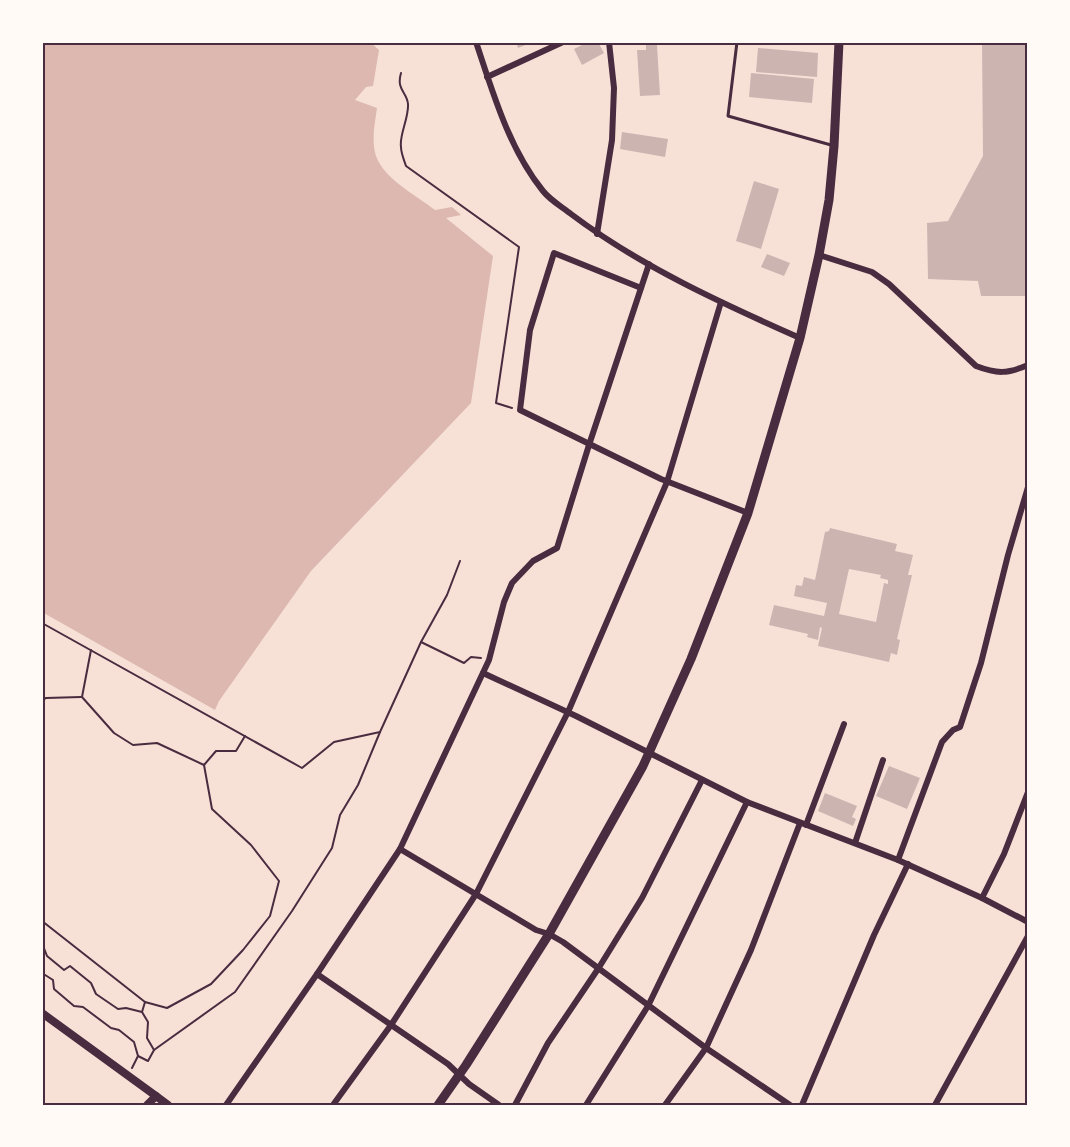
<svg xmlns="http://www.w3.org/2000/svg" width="1070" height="1147" viewBox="0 0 1070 1147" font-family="'Roboto Condensed',sans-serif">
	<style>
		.water { fill: #dcb8b0 }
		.building { fill: #ccb4b1; fill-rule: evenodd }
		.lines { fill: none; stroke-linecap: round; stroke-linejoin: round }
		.path { stroke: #4a2c40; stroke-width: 2 }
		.service { stroke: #4a2c40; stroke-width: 3 }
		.minor { stroke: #4a2c40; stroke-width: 6 }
		.tertiary { stroke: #4a2c40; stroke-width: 8 }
		.secondary { stroke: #4a2c40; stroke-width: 9 }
		.neatline { fill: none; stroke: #4a2c40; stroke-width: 2 }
	</style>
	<rect width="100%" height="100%" fill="#f7e1d7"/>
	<path class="water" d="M42,42h328l9,8 -6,36 -7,1 -11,13 22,8c-2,15 -6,32 -1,48 8,23 40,39 59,54l17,-3 9,8 -15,3 47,38 -22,147 -160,168 -92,130 -4,9 -173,-98z"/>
	<g class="building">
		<path d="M516,42h17l-15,6z"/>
		<path d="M588,42h10l6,11 -22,12 -8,-16z"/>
		<path d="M982,42h46v254h-47l-3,-15 -50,-2 -1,-56 21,-2 35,-65z"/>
		<path d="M646,45h11l3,50 -20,1 -3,-46h9z"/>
		<path d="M758,48l60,5 -1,24 -61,-5z"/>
		<path d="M751,73l63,6 -2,24 -63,-6z"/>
		<path d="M622,132l46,7 -3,18 -45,-8z"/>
		<path d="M754,181l25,8 -18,60 -25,-8z"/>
		<path d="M767,254l23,9 -6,13 -23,-9z"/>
		<path d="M830,528l67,16 -2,7 18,4 -5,20h4l-15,64 3,1 -3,15 -6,-2 -2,9 -71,-16 4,-18 -2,-1 -2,13 -11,-3 1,-3 -39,-9 5,-20 50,11 3,-13 -33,-7 2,-11 6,1 2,-9 11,3 10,-48 4,-1zM849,569l32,6 -1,3 8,2v4l-4,-1 -8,39 -37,-8z"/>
		<path d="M889,766l31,12 -13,31 -31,-13z"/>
		<path d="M825,793l32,13 -5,11 4,2 -3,7 -35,-15z"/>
	</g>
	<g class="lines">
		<g class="path">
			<path d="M401,73c-5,17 6,19 7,31 1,14 -9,31 -7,43 0,6 3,13 5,19l113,81 -23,156 16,5"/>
			<path d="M42,623l260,145 32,-26 46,-10 41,-90 26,-47 13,-34"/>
			<path d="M421,642l43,21 7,-6 10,1"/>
			<path d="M91,650l-9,47 32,36 19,12 24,-2 47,22 12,-14h20l9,-15"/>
			<path d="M42,700l4,-2 35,-1"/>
			<path d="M42,921l103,81"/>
			<path d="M42,943l5,13 17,14 6,-4 21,17 5,11 22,15 8,-1 16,4 6,10 -1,16 7,12 -6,11 -10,-5 -6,12"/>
			<path d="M42,973l11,7 1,9 20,17 9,1 28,21 8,2 15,12 4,14"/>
			<path d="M142,1012l3,-10 22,6 44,-24 32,-34 27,-34 9,-35 -28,-36 -39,-36 -8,-44"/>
			<path d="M154,1050l81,-58 57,-81 40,-63 8,-33 18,-30 22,-53"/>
		</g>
		<path class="service" d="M737,42l-9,74 103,29"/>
		<g class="minor">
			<path d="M476,42c17,51 33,107 67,149 7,9 19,16 28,23 69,52 150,89 229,124"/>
			<path d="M487,77l76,-35"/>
			<path d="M597,234l15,-94 2,-52 -5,-46"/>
			<path d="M819,255l53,17 17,12 87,82c21,8 31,8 52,-1"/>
			<path d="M641,288l-87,-35 -24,77 -10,80 141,69 87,34"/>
			<path d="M483,673l93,43 171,86 151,58 84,38 46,24"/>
			<path d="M806,825l38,-101"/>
			<path d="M855,843l28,-83"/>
			<path d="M400,849l136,81 13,4 14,8 143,106 84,57"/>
			<path d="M898,860l44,-118 11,-12 7,-3 21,-64 27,-108 20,-68"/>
			<path d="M982,898l22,-44 24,-62"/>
			<path d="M317,974l131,90 21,20 30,21"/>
			<path d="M226,1105l91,-131 83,-125 89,-189 15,-58 8,-19 21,-22 24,-13 32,-103 60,-181"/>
			<path d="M333,1105l58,-80 85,-131 92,-182 99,-230 54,-180"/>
			<path d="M515,1105l33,-62 50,-74 44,-71 60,-118"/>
			<path d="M586,1105l62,-99 99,-204"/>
			<path d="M665,1105l41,-57 45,-98 49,-127"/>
			<path d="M802,1105l72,-170 34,-71"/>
			<path d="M935,1105l93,-169"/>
		</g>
		<g class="tertiary">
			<path d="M42,1013l114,83"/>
			<path d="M147,1105l9,-9 12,9"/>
		</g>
		<path class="secondary" d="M438,1105l28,-40 83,-131 94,-168 48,-107 57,-146 52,-175 19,-83 10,-55 5,-54 5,-104"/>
	</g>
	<rect width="1070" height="1147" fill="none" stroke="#fffaf5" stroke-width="87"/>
	<rect x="44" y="44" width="982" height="1060" class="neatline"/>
</svg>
